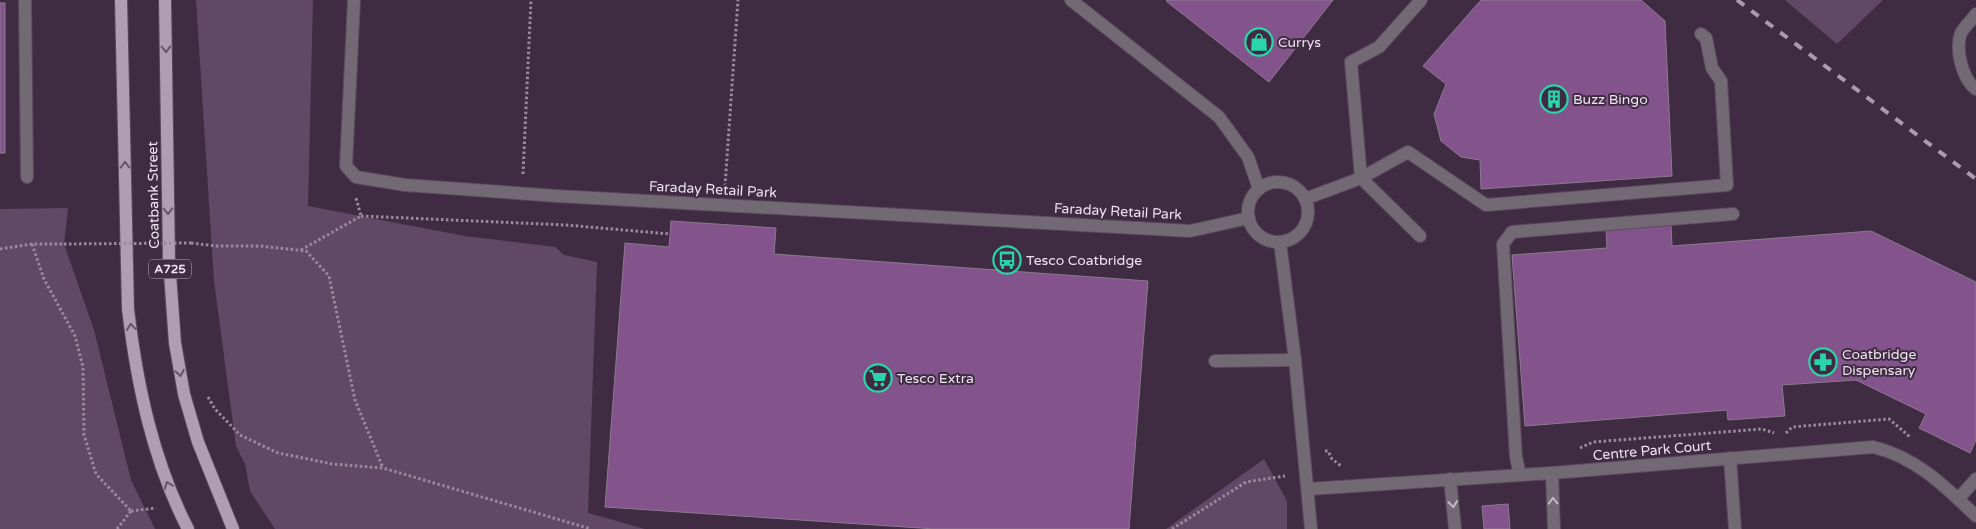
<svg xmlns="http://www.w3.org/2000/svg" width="1976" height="529" viewBox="0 0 1976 529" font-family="'Varela Round',sans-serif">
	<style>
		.green { fill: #624867 }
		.building { fill: #83548b; stroke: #8e7892 }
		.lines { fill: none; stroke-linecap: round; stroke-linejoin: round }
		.minor-casing { stroke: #5b495e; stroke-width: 14 }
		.major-casing { stroke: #5b495e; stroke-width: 14 }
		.path { stroke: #9a8a9d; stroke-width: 3; stroke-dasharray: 2.5 2.5; stroke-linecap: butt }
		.minor { stroke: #736974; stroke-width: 12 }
		.major { stroke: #b09db4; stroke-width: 12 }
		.rail { stroke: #aa9bad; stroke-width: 4; stroke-dasharray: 9 9; stroke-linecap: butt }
		.path-bridge { stroke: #9a8a9d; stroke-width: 3; stroke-dasharray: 2.5 2.5; stroke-linecap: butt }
		.oneway { stroke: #67546a }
		.oneway2 { stroke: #c3b7c5 }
		.labels { text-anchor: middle; stroke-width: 4; stroke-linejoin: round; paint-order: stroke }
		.shield { fill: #3f2c42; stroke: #baabbc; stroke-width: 1 }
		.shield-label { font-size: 12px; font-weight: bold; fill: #eee1f0 }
		.poi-label { font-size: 14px; fill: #eee1f0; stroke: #3f2c42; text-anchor: start }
		.street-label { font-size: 14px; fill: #eee1f0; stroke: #3f2c42 }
	</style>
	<rect width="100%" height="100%" fill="#3f2c42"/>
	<g class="green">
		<path d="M196,0h117l-5,206 157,30 90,11 9,8 33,7 -9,251 57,16h-370l-25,-38 -5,-27 -9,-18 -22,-165z"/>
		<path d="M1785,0h98l-46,44z"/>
		<path d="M68,208l-4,36 30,86 37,150 24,49h-155v-320z"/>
		<path d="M1264,459l23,42v28h-121z"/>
	</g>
	<g class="building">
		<path d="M1168,0h165l-64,82 -103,-81z"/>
		<path d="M1481,0h160l24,21 7,155 -191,13 -1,-29 -19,-3 -20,-16 -7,-27 12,-30 -23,-18z"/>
		<rect x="0" y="3" width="5" height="150"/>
		<path d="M671,221l105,7 -2,26 374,27 -19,248h-194l-330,-22 20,-264 44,4z"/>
		<path d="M1671,225l1,21 199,-15 105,51v158l-6,13 -51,-25 7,-14 -70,-34 -74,5 3,31 -57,4 -1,-10 -202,16 -13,-171 95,-7 -1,-19z"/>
		<path d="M1508,504l2,25h-26l-2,-23z"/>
	</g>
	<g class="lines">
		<g class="minor-casing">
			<g id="minor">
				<path d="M25,0l2,177"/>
				<path d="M354,0l-8,166 10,11 49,8 152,11 633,35 59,-13"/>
				<path d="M1071,0l148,117 29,40 11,32"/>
				<path d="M1976,14c-4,6 -12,13 -15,19 -6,16 1,46 15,56"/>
				<circle cx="1278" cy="212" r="30"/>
				<path d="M1305,199l56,-21 47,-26 78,53 241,-20 -6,-104 -9,-13 -6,-30 -5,-4"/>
				<path d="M1420,236l-59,-58 -10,-116 28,-15 42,-47"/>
				<path d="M1280,242l15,118 16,169"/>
				<path d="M1215,361l80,-1"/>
				<path d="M1730,458l5,71"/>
				<path d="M1552,473l2,56"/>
				<path d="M1520,475l-4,-18 -13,-213 9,-12 221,-18"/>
				<path d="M1450,479l5,50"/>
				<path d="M1308,489l244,-16 321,-26c43,10 73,40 103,69"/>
				<path d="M1958,499l18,-20"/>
			</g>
		</g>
		<g class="major-casing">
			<g id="major">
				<path d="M121,0l7,309c9,76 25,152 60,220"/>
				<path d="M165,0l4,260 6,83 9,51 14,48 35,87"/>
			</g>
		</g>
		<g class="path">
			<path d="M523,174l8,-174"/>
			<path d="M725,186l13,-186"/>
			<path d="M361,216l205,9 104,9"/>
			<path d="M191,243l25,3h44l46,5 23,25 26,124 28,68"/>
			<path d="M32,244l12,35 31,57 8,31 1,68 12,39 35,37"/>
			<path d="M0,249l32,-5h32"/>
			<path d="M301,250l60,-34 -5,-18"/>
			<path d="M208,397l7,12 25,26 38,18 54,11 51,4 208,61"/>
			<path d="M1786,433l6,-6 97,-8 21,18"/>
			<path d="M1580,448l13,-6 169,-13 12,4"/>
			<path d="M1325,451h3l4,8 9,7"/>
			<path d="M131,511l25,-3"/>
			<path d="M117,529l14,-18"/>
			<path d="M1172,529l74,-47 39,-6"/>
		</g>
		<use href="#minor" class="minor"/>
		<use href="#major" class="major"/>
		<path class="rail" d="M1737,0l239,179"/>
		<path class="path-bridge" d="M64,244l127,-1"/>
	</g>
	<defs><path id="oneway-chevron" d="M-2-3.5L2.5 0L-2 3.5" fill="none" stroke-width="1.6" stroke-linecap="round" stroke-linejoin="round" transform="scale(1.25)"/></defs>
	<g class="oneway">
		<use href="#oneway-chevron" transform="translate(166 49) rotate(89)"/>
		<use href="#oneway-chevron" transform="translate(125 165) rotate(-91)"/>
		<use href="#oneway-chevron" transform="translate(168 211) rotate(89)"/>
		<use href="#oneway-chevron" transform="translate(131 327) rotate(-97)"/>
		<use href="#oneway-chevron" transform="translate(180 373) rotate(80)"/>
		<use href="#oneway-chevron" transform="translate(168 485) rotate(-111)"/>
	</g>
	<g class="oneway2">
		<use href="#oneway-chevron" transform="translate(1553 501) rotate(-92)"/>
		<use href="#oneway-chevron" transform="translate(1453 504) rotate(84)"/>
	</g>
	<defs>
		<g id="shop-ring" transform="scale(1.4375)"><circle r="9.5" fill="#3f2c42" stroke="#2ad5ac" stroke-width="1.5"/><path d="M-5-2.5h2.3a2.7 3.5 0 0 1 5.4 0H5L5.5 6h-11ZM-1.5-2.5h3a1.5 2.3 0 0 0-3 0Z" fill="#2ad5ac"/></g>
		<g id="building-ring" transform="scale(1.4375)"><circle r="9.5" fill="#3f2c42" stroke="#2ad5ac" stroke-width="1.5"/><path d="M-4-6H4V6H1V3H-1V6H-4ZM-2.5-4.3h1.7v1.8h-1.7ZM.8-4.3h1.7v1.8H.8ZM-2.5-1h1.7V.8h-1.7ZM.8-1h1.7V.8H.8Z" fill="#2ad5ac"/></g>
		<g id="bus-ring" transform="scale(1.4375)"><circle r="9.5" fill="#3f2c42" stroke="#2ad5ac" stroke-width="1.5"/><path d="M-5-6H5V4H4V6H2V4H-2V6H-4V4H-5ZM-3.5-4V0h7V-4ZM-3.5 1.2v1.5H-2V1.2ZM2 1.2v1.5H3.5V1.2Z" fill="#2ad5ac"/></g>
		<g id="pharmacy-ring" transform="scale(1.4375)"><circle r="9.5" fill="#3f2c42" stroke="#2ad5ac" stroke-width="1.5"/><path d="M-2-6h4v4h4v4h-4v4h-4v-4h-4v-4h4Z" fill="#2ad5ac"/></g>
		<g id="supermarket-ring" transform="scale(1.4375)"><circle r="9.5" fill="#3f2c42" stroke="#2ad5ac" stroke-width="1.5"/><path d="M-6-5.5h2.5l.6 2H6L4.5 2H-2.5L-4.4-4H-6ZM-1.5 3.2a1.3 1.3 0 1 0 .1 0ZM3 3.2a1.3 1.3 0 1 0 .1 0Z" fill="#2ad5ac"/></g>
	</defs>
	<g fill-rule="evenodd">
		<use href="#shop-ring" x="1259" y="42"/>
		<use href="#building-ring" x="1554" y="99"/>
		<use href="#bus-ring" x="1007" y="260"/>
		<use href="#pharmacy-ring" x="1823" y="362"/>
		<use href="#supermarket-ring" x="878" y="378"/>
	</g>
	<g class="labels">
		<rect class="shield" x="149" y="259.5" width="42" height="19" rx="4"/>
		<g class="shield-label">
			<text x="170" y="273">A725</text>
		</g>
		<g class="poi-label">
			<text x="1278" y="47">Currys</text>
			<text x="1573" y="104">Buzz Bingo</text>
			<text x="1026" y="265">Tesco Coatbridge</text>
			<text x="1842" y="359">Coatbridge<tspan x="1842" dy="16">Dispensary</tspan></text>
			<text x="897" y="383">Tesco Extra</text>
		</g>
		<g class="street-label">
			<text transform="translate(713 189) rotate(3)" y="5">Faraday Retail Park</text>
			<text transform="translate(153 195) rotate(-91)" y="5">Coatbank Street</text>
			<text transform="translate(1118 211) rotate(3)" y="5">Faraday Retail Park</text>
			<text transform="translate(1652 450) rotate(-5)" y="5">Centre Park Court</text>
		</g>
	</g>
</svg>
